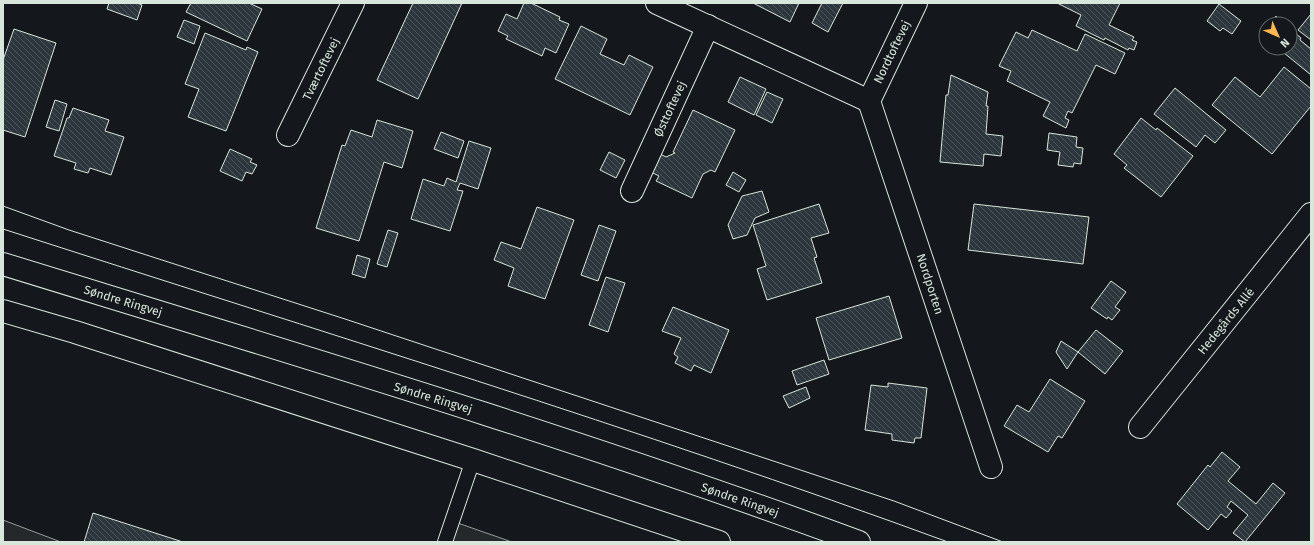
<svg xmlns="http://www.w3.org/2000/svg" width="1314" height="545" viewBox="0 0 1314 545" font-family="'Fira Sans',sans-serif">
	<style>
		.parking { fill: #24282b; stroke: #939e99 }
		.building { fill: url(#building-back-hatch); stroke: #d8e6dc }
		.lines { fill: none; stroke-linecap: round; stroke-linejoin: round }
		.lane-casing { stroke: #d8e6dc; stroke-width: 16 }
		.street-casing { stroke: #d8e6dc; stroke-width: 24 }
		.primary-casing { stroke: #d8e6dc; stroke-width: 24 }
		.lane { stroke: #14181c; stroke-width: 14 }
		.street { stroke: #14181c; stroke-width: 22 }
		.primary { stroke: #14181c; stroke-width: 22 }
		.tram { stroke: #d8e6dc; stroke-width: 1 }
		.labels { text-anchor: middle; stroke-width: 3; stroke-linejoin: round; paint-order: stroke }
		.street-label { font-size: 12px; fill: #d8e6dc; stroke: #14181c }
	</style>
	<defs>
		<pattern id="building-back-hatch" width="6" height="6" patternUnits="userSpaceOnUse"><rect width="6" height="6" fill="#2c363c"/><path d="M-1 5l2 2M0 0l6 6M5-1l2 2" fill="none" stroke="#4a5358"/></pattern>
	</defs>
	<rect width="100%" height="100%" fill="#14181c"/>
	<g class="parking">
		<path d="M3,520l58,22h-58z"/>
		<path d="M452,521l60,21h-67z"/>
	</g>
	<g class="building">
		<path d="M109,3h28l5,2 -5,15 -30,-11z"/>
		<path d="M191,3h58l13,6 -15,32 -61,-29z"/>
		<path d="M413,3h49l-44,96 -41,-19z"/>
		<path d="M524,3h7l29,14 -1,3 10,4 -13,29 -11,-5 -3,8 -36,-17 2,-3 -10,-5 8,-17 11,5z"/>
		<path d="M753,3h46l-9,19z"/>
		<path d="M822,3h21l-15,29 -16,-9z"/>
		<path d="M1057,3h63l-11,22 25,12 -2,3 5,2 -3,8 -5,-2 -1,2 -23,-12 -1,2 -28,-14 5,-11z"/>
		<path d="M1219,4l22,17 -9,13 -9,-6 -3,3 -13,-10z"/>
		<path d="M1311,14v26l-13,-10z"/>
		<path d="M1276,16l4,5 4,3h-14z"/>
		<path d="M184,20l16,6 -6,18 -17,-7z"/>
		<path d="M581,26l26,13 -7,15 24,11 5,-10 24,12 -23,48 -75,-36z"/>
		<path d="M14,29l42,14 -31,94 -22,-7v-70z"/>
		<path d="M1290,29l11,9 -1,2 11,9v26l-33,-27h12z"/>
		<path d="M1032,30l45,21 8,-17 40,19 -10,21 -19,-9 -24,48 -4,-2 -3,7 4,2 -3,8 -23,-12 7,-14 -43,-21 4,-10 -12,-5 17,-34 12,6z"/>
		<path d="M205,33l41,17 1,-3 11,5 -32,79 -38,-14 11,-28 -14,-5z"/>
		<path d="M1284,67l27,22v17l-39,48 -60,-49 23,-28 25,20z"/>
		<path d="M951,75l37,17 -2,14h2l-2,28 17,2 -2,20 -17,-2 -1,12 -43,-4 6,-67h2z"/>
		<path d="M740,77l26,12 -12,26 -26,-13z"/>
		<path d="M1175,88l51,42 -11,13 -10,-8 -9,12 -42,-33z"/>
		<path d="M767,92l16,7 -11,24 -16,-8z"/>
		<path d="M55,100l12,4 -8,27 -13,-4z"/>
		<path d="M73,108l36,12 -4,11 19,6 -13,38 -21,-7 -2,5 -14,-4 2,-6 -22,-7 13,-38h2z"/>
		<path d="M693,110l42,20 -20,42 -4,-2 -8,4 -11,24 -36,-17 3,-5 -8,-4 9,-18 6,3 9,-4 -2,-1z"/>
		<path d="M1141,118l15,12 1,-2 36,28 -32,41 -37,-29 3,-3 -13,-11z"/>
		<path d="M377,120l36,11 -11,37 -18,-6 -25,79 -43,-13 26,-83 3,1 6,-16 21,7z"/>
		<path d="M441,132l23,9 -6,17 -24,-9z"/>
		<path d="M1049,133l28,4 -1,10 7,1 -2,16 -7,-1 -1,4 -15,-2 2,-13 -13,-2z"/>
		<path d="M469,141l22,7 -13,41 -18,-6 -3,7 6,1 -13,40 -39,-12 12,-40 21,7 3,-8 9,4z"/>
		<path d="M230,149l22,10 -2,3 7,3 -5,9 -6,-2 -4,9 -22,-10z"/>
		<path d="M609,152l16,8 -9,18 -16,-8z"/>
		<path d="M733,172l13,8 -7,12 -13,-7z"/>
		<path d="M762,191l7,21 -14,6 -8,17 -14,4 -5,-14 14,-29z"/>
		<path d="M819,204l10,29 -18,5 6,19 -3,1 8,25 -55,17 -10,-31 9,-3 -13,-41z"/>
		<path d="M974,204l115,13 -6,47 -115,-14z"/>
		<path d="M537,207l37,13 -29,79 -37,-13 6,-18 -20,-8 7,-18 20,7z"/>
		<path d="M599,225l17,6 -18,50 -17,-6z"/>
		<path d="M388,230l10,3 -11,34 -10,-3z"/>
		<path d="M357,255l13,4 -5,19 -13,-4z"/>
		<path d="M606,277l19,6 -17,49 -19,-7z"/>
		<path d="M1111,281l15,11 -11,15 5,3 -8,10 -4,-3 -1,2 -16,-11z"/>
		<path d="M889,296l13,42 -73,22 -13,-42z"/>
		<path d="M673,307l56,23 -18,43 -17,-8 -3,6 -16,-8 3,-6 -4,-3 7,-16 -19,-7z"/>
		<path d="M1096,330l27,21 -18,23 -27,-22 -11,17 -11,-17 5,-11 17,11z"/>
		<path d="M824,360l5,14 -32,11 -5,-14z"/>
		<path d="M1050,379l35,22 -23,37 -4,-2 -10,16 -44,-26 13,-21 12,7z"/>
		<path d="M888,383l39,5 -6,50h-6l-1,5 -22,-3v-6l-27,-4 6,-45 17,2z"/>
		<path d="M806,387l4,11 -21,10 -6,-12z"/>
		<path d="M1222,452l18,15 -12,14 28,23 17,-21 12,10 -40,49 -12,-9 15,-18 -17,-14 -4,6 5,4 -6,7 -5,-4 -13,16 -31,-26 31,-39 2,2z"/>
		<path d="M93,513l90,29h-99z"/>
	</g>
	<g class="lines">
		<g class="lane-casing">
			<path id="lane" d="M445,542l28,-82"/>
		</g>
		<g class="street-casing">
			<g id="street">
				<path d="M657,3l212,98"/>
				<path d="M869,101l122,366"/>
				<path d="M869,101l47,-98"/>
				<path d="M288,135l65,-132"/>
				<path d="M632,191l76,-165"/>
				<path d="M1140,427l171,-213"/>
			</g>
		</g>
		<g class="primary-casing">
			<g id="primary">
				<path d="M3,264c286,88 574,174 856,278"/>
				<path d="M3,311l72,21 398,128 246,82"/>
			</g>
		</g>
		<use href="#lane" class="lane"/>
		<use href="#street" class="street"/>
		<use href="#primary" class="primary"/>
		<g class="tram">
			<path d="M3,206l66,24 276,89 549,182 109,41"/>
			<path d="M3,229c316,102 634,199 945,313"/>
		</g>
	</g>
	<g class="labels">
		<g class="street-label">
			<text transform="translate(892 52) rotate(-64)" y="4">Nordtoftevej</text>
			<text transform="translate(321 69) rotate(-64)" y="4">Tværtoftevej</text>
			<text transform="translate(670 109) rotate(-65)" y="4">Østtoftevej</text>
			<text transform="translate(930 284) rotate(72)" y="4">Nordporten</text>
			<text transform="translate(123 301) rotate(17)" y="4">Søndre Ringvej</text>
			<text transform="translate(1226 321) rotate(-51)" y="4">Hedegårds Allé</text>
			<text transform="translate(433 398) rotate(17)" y="4">Søndre Ringvej</text>
			<text transform="translate(740 500) rotate(19)" y="4">Søndre Ringvej</text>
		</g>
	</g>
	<rect width="1314" height="545" fill="none" stroke="#d8e6dc" stroke-width="8"/>
	<g transform="translate(1278 36) rotate(135)"><circle r="19" fill="#14181c" stroke="#626a69"/>
	<path d="M0-3L7 15L0 10L-7 15Z" fill="#ffb74d"/>
	<text y="-6" font-size="11" font-weight="bold" text-anchor="middle" fill="#d8e6dc">N</text>
	</g>
</svg>
